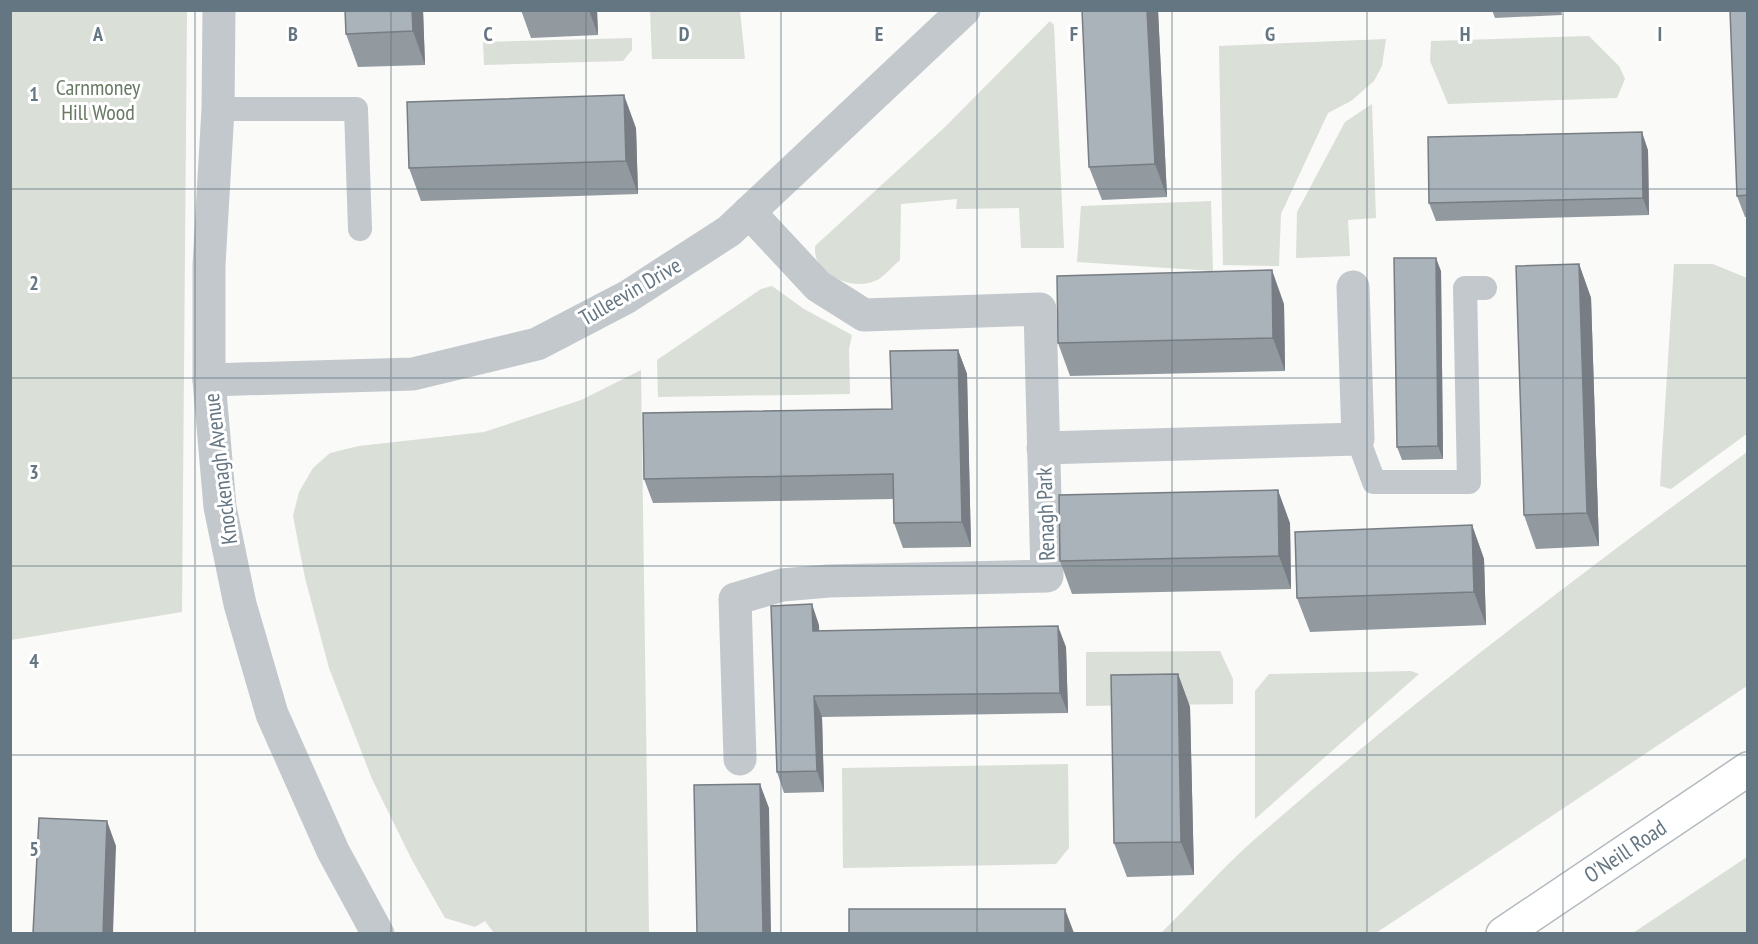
<svg xmlns="http://www.w3.org/2000/svg" width="1758" height="944" viewBox="0 0 1758 944" font-family="'PT Sans Narrow',sans-serif">
	<style>
		.green { fill: #dadfd7 }
		.lines { fill: none; stroke-linecap: round; stroke-linejoin: round }
		.secondary-casing { stroke: #b3babf; stroke-width: 36 }
		.service { stroke: #c3c8cc; stroke-width: 24 }
		.minor { stroke: #c3c8cc; stroke-width: 33 }
		.secondary { stroke: #fff; stroke-width: 33 }
		.wall { fill: #929a9f }
		.shaded-wall { fill: #777d82 }
		.building { fill: #aab3b9; stroke: #777d82; stroke-width: 1.5 }
		.grid { fill: none; stroke: #657683; stroke-width: 1.5; stroke-opacity: 0.55 }
		.labels { text-anchor: middle; stroke-width: 6; stroke-linejoin: round; paint-order: stroke }
		.park-label { font-size: 22px; fill: #687a64; stroke: #fff }
		.street-label { font-size: 22px; fill: #657683; stroke: #fff }
		.grid-label { font-size: 20px; text-anchor: middle; font-weight: bold; fill: #657683; stroke: #fff; stroke-width: 6; stroke-linejoin: round; paint-order: stroke }
	</style>
	<rect width="100%" height="100%" fill="#fafaf8"/>
	<g class="green">
		<path d="M11,10l176,1 -5,601 -171,28z"/>
		<path d="M650,11h90l5,48h-93z"/>
		<path d="M1050,21l4,4 10,223h-43l-2,-40 -63,1 1,-10 -56,5 -1,56c-7,6 -14,14 -21,19 -21,12 -51,1 -62,-19 -2,-4 -2,-10 -2,-14l131,-120z"/>
		<path d="M1589,36l30,30 6,13 -8,19 -169,6 -18,-43 1,-20z"/>
		<path d="M632,38v12l-9,11 -139,4 -1,-23z"/>
		<path d="M1386,39l-4,27 -8,15 -23,20 -23,12 -47,101 -2,52 -56,-1 -4,-219z"/>
		<path d="M1372,104l4,114 -28,2 2,36 -54,2 1,-46 48,-90z"/>
		<path d="M1211,201l2,70 -136,-9 4,-56z"/>
		<path d="M1674,264h39l34,14 1,155 -77,56 -11,-3z"/>
		<path d="M772,286l32,23 48,26 -3,14 1,45 -192,3 -1,-37 104,-71z"/>
		<path d="M641,370l8,563h-155l-9,-12 -10,6 -30,-9 -33,-58 -40,-81 -43,-111 -24,-90 -12,-62 6,-24 14,-24 17,-15 29,-7 125,-14 97,-32z"/>
		<path d="M1747,452v234l-371,247h-215c31,-30 60,-64 93,-93 157,-138 324,-265 493,-388z"/>
		<path d="M1220,651l13,28v25l-147,2v-54z"/>
		<path d="M1411,671l8,3 -164,145v-128l14,-17z"/>
		<path d="M1068,764l1,84 -13,16 -213,4 -1,-100z"/>
		<path d="M1747,857v76h-114z"/>
	</g>
	<g class="lines">
		<g class="secondary-casing">
			<path id="secondary" d="M1503,934l245,-165"/>
		</g>
		<g class="service">
			<path d="M218,109h138l4,120"/>
			<path d="M1358,439l16,43h95l-4,-194h20"/>
		</g>
		<g class="minor">
			<path d="M219,10l-1,99 -9,156v115l11,127 20,97 32,110 61,137 45,83"/>
			<path d="M209,380l204,-6 124,-30 90,-47 102,-66 235,-221"/>
			<path d="M1043,448l315,-9 -5,-152"/>
			<path d="M740,759l-5,-160 47,-14 47,-4 218,-5 -7,-267 -176,6 -46,-29 -69,-74"/>
		</g>
		<use href="#secondary" class="secondary"/>
	</g>
	<g class="wall">
		<path d="M423,10l2,55 -67,2 -12,-33z"/>
		<path d="M521,10h76l1,25 -67,3z"/>
		<path d="M1082,10h76l9,187 -65,3 -13,-33z"/>
		<path d="M1492,10h69l1,5 -67,3z"/>
		<path d="M1748,10v207h-3l-8,-21z"/>
		<path d="M636,128l2,66 -217,7 -12,-33z"/>
		<path d="M1648,150l1,65 -213,6 -7,-18z"/>
		<path d="M1579,264l12,34 8,248 -63,3 -12,-34z"/>
		<path d="M1441,271l2,188 -41,1 -5,-13z"/>
		<path d="M1284,304l1,67 -215,5 -12,-33z"/>
		<path d="M958,350l9,24 4,173 -68,1 -9,-25 -1,-24 -240,4 -9,-24 248,-70z"/>
		<path d="M1290,523l1,66 -219,5 -12,-33z"/>
		<path d="M1472,525l12,34 2,66 -176,7 -13,-34z"/>
		<path d="M819,625v6l247,16 2,66 -246,4 2,75 -40,1 -7,-21z"/>
		<path d="M1178,674l12,33 4,168 -67,2 -13,-34z"/>
	</g>
	<g class="shaded-wall">
		<path d="M412,10h11l2,55 -12,-34z"/>
		<path d="M589,10h8l1,25z"/>
		<path d="M1147,10h11l9,187 -12,-33z"/>
		<path d="M624,95l12,33 2,66 -12,-33z"/>
		<path d="M1642,132l6,18 1,65 -6,-17z"/>
		<path d="M1436,258l5,13 2,188 -5,-13z"/>
		<path d="M1579,264l12,34 8,248 -12,-33z"/>
		<path d="M1272,270l12,34 1,67 -12,-33z"/>
		<path d="M958,350l9,24 4,173 -9,-25z"/>
		<path d="M1278,490l12,33 1,66 -12,-33z"/>
		<path d="M1472,525l12,34 2,66 -12,-33z"/>
		<path d="M812,604l7,21 1,27 -7,-21z"/>
		<path d="M1058,626l8,21 2,66 -8,-20z"/>
		<path d="M1178,674l12,33 4,168 -13,-33z"/>
		<path d="M814,696l8,21 2,75 -7,-21z"/>
		<path d="M760,784l9,24 2,125h-8z"/>
		<path d="M107,821l9,25 -3,87h-10z"/>
		<path d="M1065,909l9,24h-9z"/>
	</g>
	<g class="building">
		<path d="M345,10h67l1,21 -67,3z"/>
		<path d="M1082,10h65l8,154 -66,3z"/>
		<path d="M1730,10h18v185l-11,1z"/>
		<path d="M624,95l2,66 -217,7 -2,-66z"/>
		<path d="M1642,132l1,66 -214,5 -1,-66z"/>
		<path d="M1394,258h42l2,188 -41,1z"/>
		<path d="M1579,264l8,249 -63,2 -8,-249z"/>
		<path d="M1272,270l1,68 -215,5 -1,-67z"/>
		<path d="M958,350l4,172 -68,1 -1,-49 -249,5 -1,-66 249,-4 -2,-58z"/>
		<path d="M1278,490l1,66 -219,5 -1,-66z"/>
		<path d="M1472,525l2,67 -177,6 -2,-66z"/>
		<path d="M812,604l1,27 245,-5 2,67 -246,3 3,75 -40,1 -6,-166z"/>
		<path d="M1178,674l3,168 -67,1 -3,-168z"/>
		<path d="M760,784l3,149h-66l-3,-148z"/>
		<path d="M39,818l68,3 -4,112h-70z"/>
		<rect x="849" y="909" width="216" height="24"/>
	</g>
	<path class="grid" d="M195,10v924M391,10v924M586,10v924M781,10v924M977,10v924M1172,10v924M1367,10v924M1563,10v924M10,189h1738M10,378h1738M10,566h1738M10,755h1738"/>
	<g class="labels">
		<g class="park-label">
			<text x="98" y="95">Carnmoney<tspan x="98" dy="25">Hill Wood</tspan></text>
		</g>
		<g class="street-label">
			<text transform="translate(630 291) rotate(-30)" y="8">Tulleevin Drive</text>
			<text transform="translate(220 469) rotate(-97)" y="8">Knockenagh Avenue</text>
			<text transform="translate(1045 514) rotate(-92)" y="8">Renagh Park</text>
			<text transform="translate(1625 851) rotate(-34)" y="8">O'Neill Road</text>
		</g>
	</g>
	<g class="grid-label">
		<text x="98" y="41">A</text>
		<text x="293" y="41">B</text>
		<text x="488" y="41">C</text>
		<text x="684" y="41">D</text>
		<text x="879" y="41">E</text>
		<text x="1074" y="41">F</text>
		<text x="1270" y="41">G</text>
		<text x="1465" y="41">H</text>
		<text x="1660" y="41">I</text>
		<text x="34" y="101">1</text>
		<text x="34" y="290">2</text>
		<text x="34" y="479">3</text>
		<text x="34" y="668">4</text>
		<text x="34" y="856">5</text>
	</g>
	<rect width="1758" height="944" fill="none" stroke="#657683" stroke-width="24"/>
</svg>
